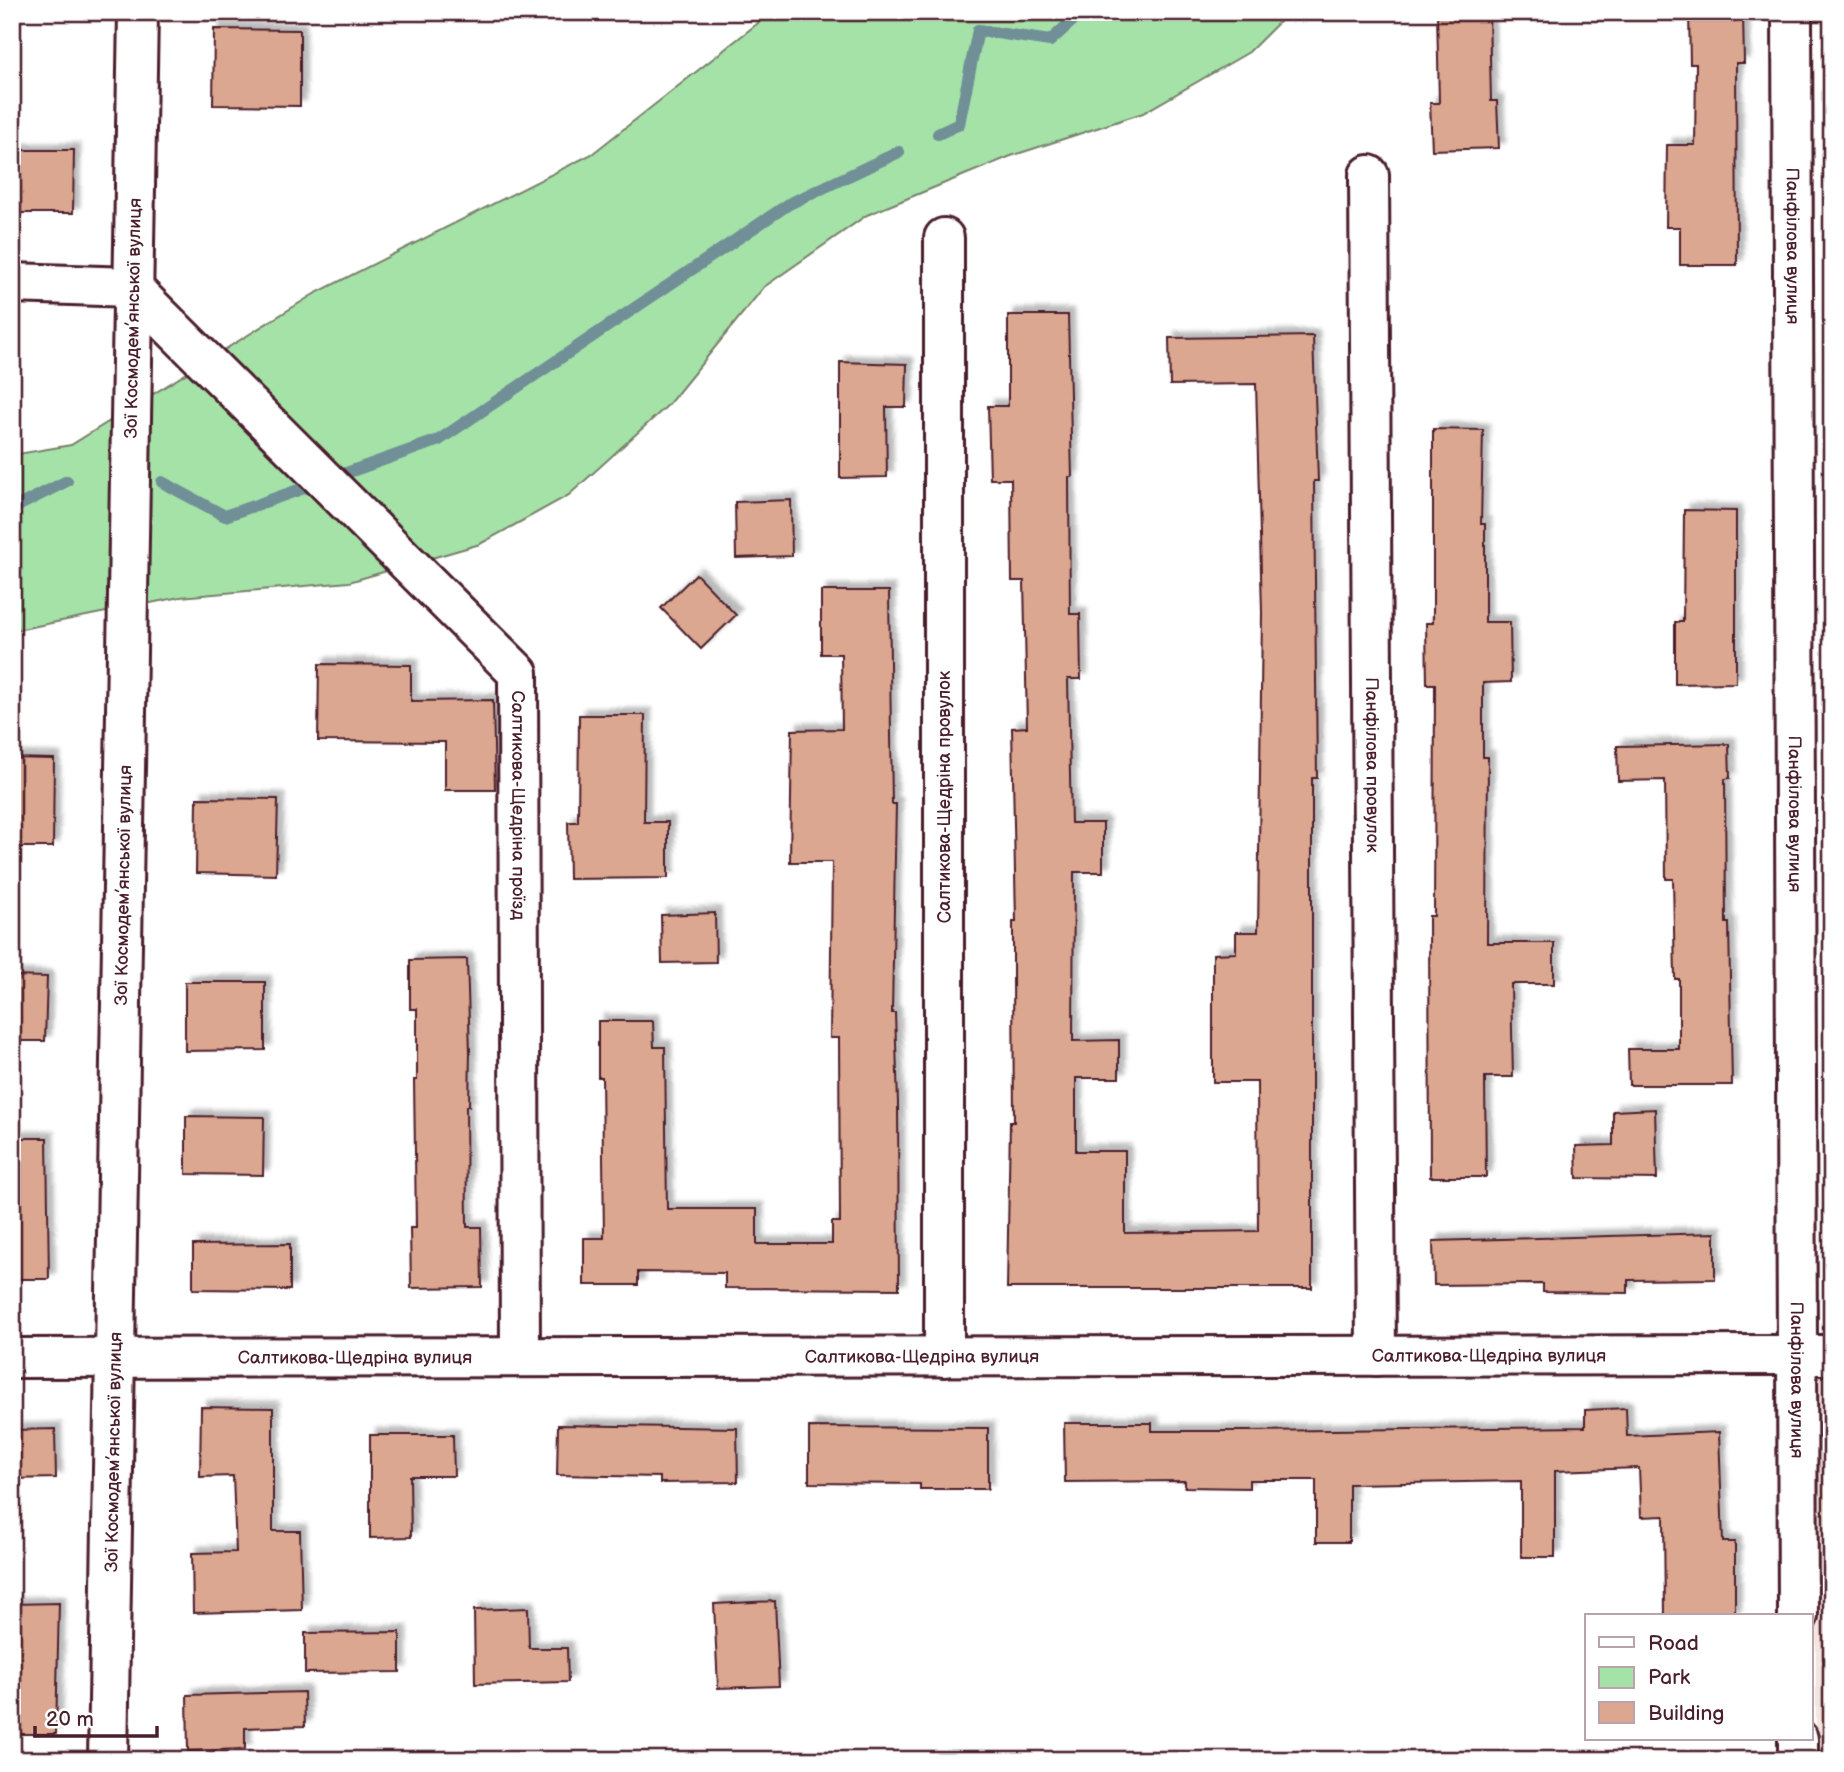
<svg xmlns="http://www.w3.org/2000/svg" width="1844" height="1772" viewBox="0 0 1844 1772" font-family="'Balsamiq Sans',sans-serif">
	<style>
		.built { fill: #f4e5de }
		.green { fill: #a5e2a8; stroke: #78806a; stroke-width: 2 }
		.lines { fill: none; stroke-linecap: round; stroke-linejoin: round }
		.stream { stroke: #6f8f97; stroke-width: 12 }
		.building { fill: #dba790; stroke: #4a1f2b; stroke-width: 2; filter: url(#shadow) }
		.minor-casing { stroke: #4a1f2b; stroke-width: 44 }
		.minor { stroke: #fff; stroke-width: 38 }
		.labels { text-anchor: middle; stroke-width: 5; stroke-linejoin: round; paint-order: stroke }
		.street-label { font-size: 18px; fill: #4a1f2b; stroke: #fff }
	</style>
	<defs>
		<filter id="shadow"><feDropShadow dx="6" dy="-6" stdDeviation="2" flood-color="#0004"/></filter>
	</defs>
	<rect width="100%" height="100%" fill="#fff"/>
	<filter id="ink" filterUnits="userSpaceOnUse"><feTurbulence type="fractalNoise" baseFrequency=".0143" numOctaves="2"/><feDisplacementMap in="SourceGraphic" scale="14" xChannelSelector="R" yChannelSelector="G"/><feConvolveMatrix kernelMatrix="1 2 1 2 8 2 1 2 1" color-interpolation-filters="sRGB"/></filter>
	<g filter="url(#ink)">
		<path class="built" d="M1815,1367h17v393h-16z"/>
		<path class="green" d="M772,12h517l-40,40 -106,61 -132,43 -144,59 -103,72 -96,118 -99,90 -89,49 -131,38 -169,15 -168,34v-176l59,-10 243,-151 278,-140z"/>
		<g class="lines">
			<g class="stream">
				<path d="M938,134l21,-10 19,-94 72,11 32,-29"/>
				<path d="M162,482l63,34 214,-76 350,-236 110,-52"/>
				<path d="M12,509l55,-28"/>
			</g>
		</g>
		<g class="building">
			<path d="M1437,12h52l2,89h6l2,47 -67,2 -2,-47h9z"/>
			<path d="M1689,12h54l1,51h-8l1,202h-57v-38h-14l1,-82h28l1,-81h-6z"/>
			<path d="M214,29l86,1v76l-87,-1z"/>
			<path d="M17,150h57l-1,63h-56z"/>
			<path d="M1008,315h60l4,162h-3l1,137h10l1,65h-13l3,144h32v49h-29l-1,169 46,-1v38h-43v73h49v82l133,-2 -1,-149h-44v-128l23,-1v-21h22l4,-320 -6,-228 -86,1 -1,-47 144,-2 5,145h-4l3,297h-5v510h-305l3,-166h4l-1,-144v-56h3l-4,-194 15,-1 -3,-146h-12l-1,-102h-21l-2,-73h20z"/>
			<path d="M840,362l67,2 -1,43h-20l1,70 -47,1z"/>
			<path d="M1433,429l50,1 -2,94h4v98h25l1,60 -28,1v74h5l-1,186h67v41h-43l2,93h-28l1,100h-56l-1,-261h5l1,-232h-8l-1,-61h7z"/>
			<path d="M791,500l1,56 -56,2 -1,-56z"/>
			<path d="M1684,510l52,1v172l-61,1v-62h8z"/>
			<path d="M696,574l40,41 -35,34 -40,-41z"/>
			<path d="M821,591h68l3,213h4l-4,209h3l3,90 1,186 -174,-1v-15l-87,-1v13h-54v-47h20l-2,-161h-4v-56h55l1,26h11l2,162h90v35h75v-22h8l-1,-184h-9l2,-176h-42l2,-132 50,-1 -1,-75h-20z"/>
			<path d="M319,664l92,1v36l82,-1 2,90h-50v-48l-127,-1z"/>
			<path d="M579,715h66l-1,107h24v56l-99,1 -1,-57h10z"/>
			<path d="M1729,744l1,34 -5,1 1,144h3l3,162h-103l-1,-36h51v-70h-4l-2,-100h-7l-1,-99 -47,1 -1,-35z"/>
			<path d="M12,758l42,1 -1,88h-41z"/>
			<path d="M197,798l81,1 -2,76 -80,-2z"/>
			<path d="M715,913l1,49 -54,1 -1,-48z"/>
			<path d="M467,959l3,93 -1,54h-3l1,121h14l1,60 -71,1 -1,-60h6l-2,-148h3v-71h-7v-49z"/>
			<path d="M12,976l35,1 -2,64h-33z"/>
			<path d="M185,982h80v68l-80,1z"/>
			<path d="M1655,1109l2,70 -80,-1 -1,-32 37,-1v-34z"/>
			<path d="M186,1116l78,1 -1,58 -77,-1z"/>
			<path d="M12,1138h35l2,141h-37z"/>
			<path d="M1715,1233v46l-87,1v13l-85,-1v-8l-109,1 -1,-44z"/>
			<path d="M290,1244v46l-97,-1v-44z"/>
			<path d="M201,1407l72,1v123h27l2,79 -109,3 -1,-60 44,-1 -3,-76 -33,1z"/>
			<path d="M1626,1408l1,28 92,-4 4,110h12v74h-70l-1,-100 -23,1 -2,-49 -84,3v86h-34v-76l-172,3v58h-33v-62h-67v8l-64,-1v-6l-120,1 -1,-59h88v8h97l336,-4v-17z"/>
			<path d="M558,1425l179,3 1,54 -78,1v-6l-103,-2z"/>
			<path d="M809,1427l179,1v61h-68v-5l-111,-1z"/>
			<path d="M55,1429l1,49 -44,1v-49z"/>
			<path d="M370,1435h83l1,41h-44l1,61 -41,1z"/>
			<path d="M775,1601l4,85 -61,2 -4,-84z"/>
			<path d="M59,1603l-3,131h-44v-130z"/>
			<path d="M528,1608l1,40h38l1,34 -93,2 -1,-74z"/>
			<path d="M400,1632v40l-95,1v-40z"/>
			<path d="M304,1692l1,34 -60,2v21l-57,2 -1,-56z"/>
		</g>
		<g class="lines">
			<g class="minor-casing">
				<g id="minor">
					<path id="s1" d="M1792,12l6,1604"/>
					<path id="s2" d="M1369,175l7,1181"/>
					<path d="M944,238v1119"/>
					<path d="M12,283l119,4"/>
					<path id="s3" d="M131,287l387,386 2,684"/>
					<path id="s4" d="M12,1358l1820,-3"/>
					<path id="s5" d="M108,1760l30,-1748"/>
					<path d="M1798,1760v-21"/>
				</g>
			</g>
			<use href="#minor" class="minor"/>
		</g>
	</g>
	<g class="labels">
		<g class="street-label">
			<text dy="6" stroke="none"><textPath href="#s1" startOffset="234">Панфілова вулиця</textPath></text>
			<text dy="6" stroke="none"><textPath href="#s5" startOffset="1442">Зої Космодем’янської вулиця</textPath></text>
			<text dy="6" stroke="none"><textPath href="#s2" startOffset="590">Панфілова провулок</textPath></text>
			<text transform="translate(944 797) rotate(-90)" y="6">Салтикова-Щедріна провулок</text>
			<text dy="6" stroke="none"><textPath href="#s3" startOffset="679">Салтикова-Щедріна проїзд</textPath></text>
			<text dy="6" stroke="none"><textPath href="#s1" startOffset="802">Панфілова вулиця</textPath></text>
			<text dy="6" stroke="none"><textPath href="#s5" startOffset="875">Зої Космодем’янської вулиця</textPath></text>
			<text dy="6" stroke="none"><textPath href="#s4" startOffset="1477">Салтикова-Щедріна вулиця</textPath></text>
			<text dy="6" stroke="none"><textPath href="#s4" startOffset="343">Салтикова-Щедріна вулиця</textPath></text>
			<text dy="6" stroke="none"><textPath href="#s4" startOffset="910">Салтикова-Щедріна вулиця</textPath></text>
			<text dy="6" stroke="none"><textPath href="#s1" startOffset="1368">Панфілова вулиця</textPath></text>
			<text dy="6" stroke="none"><textPath href="#s5" startOffset="308">Зої Космодем’янської вулиця</textPath></text>
		</g>
	</g>
	<rect width="1844" height="1772" fill="none" stroke="#fff" stroke-width="42"/>
	<rect x="21" y="21" width="1802" height="1730" fill="none" stroke="#4a1f2b" stroke-width="2.5" filter="url(#ink)"/>
	<rect x="1585" y="1614" width="228" height="126" fill="#ffffff" stroke="#b7a5aa" stroke-width="2"/>
	<rect x="1599" y="1637" width="35" height="10" fill="#ffffff" stroke="#b7a5aa" stroke-width="2"/>
	<text x="1648" y="1650" font-size="21" fill="#4a1f2b">Road</text>
	<rect x="1599" y="1667" width="35" height="21" fill="#a5e2a8" stroke="#b7a5aa" stroke-width="2"/>
	<text x="1648" y="1684" font-size="21" fill="#4a1f2b">Park</text>
	<rect x="1599" y="1702" width="35" height="21" fill="#dba790" stroke="#b7a5aa" stroke-width="2"/>
	<text x="1648" y="1720" font-size="21" fill="#4a1f2b">Building</text>
	<path d="M35 1726v10h122v-10" fill="none" stroke="#4a1f2b" stroke-width="3.5"/>
	<text x="46" y="1726" font-size="21" fill="#4a1f2b" stroke="#ffffff" stroke-width="5" paint-order="stroke">20 m</text>
</svg>
